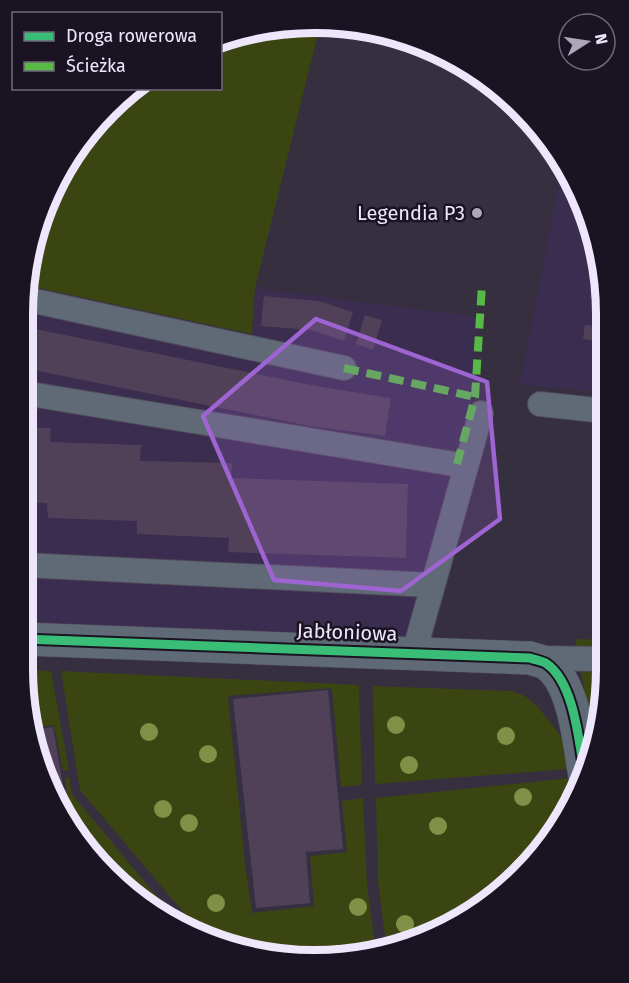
<svg xmlns="http://www.w3.org/2000/svg" width="629" height="983" viewBox="0 0 629 983" font-family="'Fira Sans',sans-serif">
	<style>
		.built { fill: #3b2d50 }
		.green { fill: #3b4511 }
		.building { fill: #504158 }
		.lines { fill: none; stroke-linecap: round; stroke-linejoin: round }
		.lane-casing { stroke: #504a59; stroke-width: 26 }
		.street-casing { stroke: #504a59; stroke-width: 34 }
		.path { stroke: #676c76; stroke-width: 4; stroke-dasharray: 4.5 3; stroke-linecap: butt }
		.lane { stroke: #5f6a76; stroke-width: 24 }
		.street { stroke: #5f6a76; stroke-width: 33 }
		.quiet { stroke: #58b947; stroke-width: 8; stroke-dasharray: 15 8; stroke-linecap: butt }
		.cycleway-casing { stroke: #1a1422; stroke-width: 13 }
		.cycleway { stroke: #3abd76; stroke-width: 9 }
		.tree { fill: #809047 }
		.marked { fill: #9e64d1; fill-opacity: 0.2; stroke: #9e64d1; stroke-width: 4.5; stroke-linejoin: round }
		.poi-dot { fill: #ada7ba; stroke: #1a1422; stroke-width: 2 }
		.labels { text-anchor: middle; stroke-width: 5; stroke-linejoin: round; paint-order: stroke }
		.poi-label { font-size: 20px; fill: #eee7fc; stroke: #1a1422; text-anchor: end }
		.street-label { font-size: 20px; fill: #eee7fc; stroke: #1a1422 }
		.rim { fill: none; stroke: #eee7fc; stroke-width: 8 }
	</style>
	<rect width="100%" height="100%" fill="#352f40"/>
	<g class="built">
		<path d="M562,167l14,18 30,111 -1,97 -85,-9z"/>
		<path d="M255,288l225,29 -9,91 -64,235 -384,-17 2,-315 226,50z"/>
	</g>
	<g class="green">
		<path d="M295,23l25,3 -65,262 -3,46 -227,-49v-9l27,-90 43,-64 44,-33 81,-1 1,-45z"/>
		<path d="M575,639l29,1v66l-10,38z"/>
		<path d="M23,670l28,1 18,99 -6,1 -9,-46 -22,3z"/>
		<path d="M61,671l298,14 3,100 -21,2 -9,-99 -104,8 17,168 7,49 62,-7 -4,-50 37,-4 -5,-51 21,-3 4,86 9,68 -80,8 -76,-15 -29,-16 -2,-10 -109,-129z"/>
		<path d="M373,686l139,5 13,5 12,10 18,22 6,9 8,32 -194,15z"/>
		<path d="M69,777l3,17 106,128 -41,-22 -65,-69 -7,-53z"/>
		<path d="M570,778l3,20 -39,63 -58,50 -86,39 -3,1 -9,-69 -2,-84z"/>
	</g>
	<g class="building">
		<path d="M592,283l11,1 3,17 -16,-2z"/>
		<path d="M264,296l55,5 34,11 -9,29 -33,-11 -50,-4z"/>
		<path d="M365,315l17,5 -9,30 -17,-6z"/>
		<path d="M585,325l21,2v15l-23,-3z"/>
		<path d="M25,327l291,59 75,12 -6,38 -76,-10 -285,-58z"/>
		<path d="M24,427l27,1 -1,14 91,3 -1,16 92,2 -1,15 177,6 -2,74 -178,-6 1,-14 -92,-4v-13l-89,-3 -1,-15 -23,-1z"/>
		<path d="M328,690l15,159 -37,3 4,51 -54,5 -23,-209z"/>
		<path d="M53,727l17,98h-1l-31,-63 -5,-32z"/>
	</g>
	<g class="lines">
		<g class="lane-casing">
			<g id="lane">
				<path d="M25,299l319,69"/>
				<path d="M24,393l442,73"/>
				<path d="M540,404l65,7"/>
				<path d="M23,565l409,20"/>
				<path d="M414,653l67,-240"/>
				<path d="M535,658l69,1"/>
			</g>
		</g>
		<g class="street-casing">
			<path id="street" d="M23,639l507,19c5,2 13,3 17,6 28,20 32,80 38,112"/>
		</g>
		<path class="path" d="M182,920l1,5"/>
		<use href="#lane" class="lane"/>
		<use href="#street" class="street"/>
		<g class="quiet">
			<path d="M344,368l131,29"/>
			<path d="M457,464l18,-67 7,-112"/>
		</g>
		<g class="cycleway-casing">
			<path id="cycleway" d="M23,639l507,19c5,2 13,3 17,6 28,20 32,80 38,112"/>
		</g>
		<use href="#cycleway" class="cycleway"/>
	</g>
	<g class="tree">
		<circle cx="396" cy="725" r="9"/>
		<circle cx="149" cy="732" r="9"/>
		<circle cx="506" cy="736" r="9"/>
		<circle cx="208" cy="754" r="9"/>
		<circle cx="409" cy="765" r="9"/>
		<circle cx="523" cy="797" r="9"/>
		<circle cx="163" cy="809" r="9"/>
		<circle cx="189" cy="823" r="9"/>
		<circle cx="438" cy="826" r="9"/>
		<circle cx="216" cy="903" r="9"/>
		<circle cx="358" cy="907" r="9"/>
		<circle cx="405" cy="924" r="9"/>
	</g>
	<path class="marked" d="M316,319l171,63 13,137 -99,72 -127,-11 -71,-164z"/>
	<circle class="poi-dot" cx="477" cy="213" r="6"/>
	<g class="labels">
		<g class="poi-label">
			<text x="465" y="220">Legendia P3</text>
		</g>
		<g class="street-label">
			<text transform="translate(347 632) rotate(2)" y="7">Jabłoniowa</text>
		</g>
	</g>
	<path d="M0 0H629V983H0ZM314 33H315A281 281 0 0 1 596 314V669A281 281 0 0 1 315 950H314A281 281 0 0 1 33 669V314A281 281 0 0 1 314 33Z" fill="#1a1422" fill-rule="evenodd"/>
	<path class="rim" d="M314 33H315A281 281 0 0 1 596 314V669A281 281 0 0 1 315 950H314A281 281 0 0 1 33 669V314A281 281 0 0 1 314 33Z"/>
	<rect x="12" y="12" width="210" height="78" fill="#1a1422" stroke="#6f6879" stroke-width="1.5"/>
	<rect x="24" y="32" width="30" height="9" fill="#3abd76" stroke="#6f6879" stroke-width="1.5"/>
	<text x="66" y="42" font-size="18" fill="#eee7fc">Droga rowerowa</text>
	<rect x="24" y="62" width="30" height="9" fill="#58b947" stroke="#6f6879" stroke-width="1.5"/>
	<text x="66" y="72" font-size="18" fill="#eee7fc">Ścieżka</text>
	<g transform="translate(587 42) rotate(78)"><circle r="28" fill="#1a1422" stroke="#6f6879" stroke-width="1.5"/>
	<path d="M0-4.5L10 22L0 15L-10 22Z" fill="#ada7ba"/>
	<text y="-9" font-size="16" font-weight="bold" text-anchor="middle" fill="#eee7fc">N</text>
	</g>
</svg>
